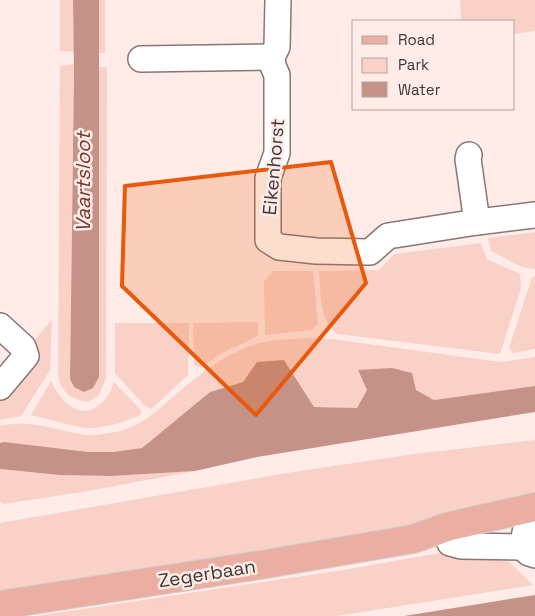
<svg xmlns="http://www.w3.org/2000/svg" width="535" height="616" viewBox="0 0 535 616" font-family="'Space Grotesk',sans-serif">
	<style>
		.green { fill: #fad1c7 }
		.water { fill: #c49286 }
		.lines { fill: none; stroke-linecap: round; stroke-linejoin: round }
		.minor-casing { stroke: #877773; stroke-width: 28 }
		.major-casing { stroke: #d1cfcf; stroke-width: 30 }
		.minor { stroke: #fff; stroke-width: 25 }
		.major { stroke: #eaafa2; stroke-width: 28 }
		.marked { fill: #e8590c; fill-opacity: 0.2; stroke: #e8590c; stroke-width: 4; stroke-linejoin: round }
		.labels { text-anchor: middle; stroke-width: 5; stroke-linejoin: round; paint-order: stroke }
		.street-label { font-size: 19px; fill: #3e3735; stroke: #ffece8 }
		.water-label { font-size: 20px; font-style: italic; fill: #763627; stroke: #ffece8 }
	</style>
	<rect width="100%" height="100%" fill="#ffece8"/>
	<g class="green">
		<path d="M60,0h13l1,52 -14,-1z"/>
		<rect x="99" y="0" width="6" height="53"/>
		<path d="M460,0h75v31l-21,3v-13h-53z"/>
		<path d="M74,64l-4,315 4,8 25,-320h8l-1,311 -7,17 -11,7c-18,-3 -26,-9 -30,-27l2,-309z"/>
		<path d="M535,232v37l-13,-2 -31,-16 -3,-13z"/>
		<path d="M481,243l6,16 33,15 1,15 -21,65 -163,-20c-18,-14 -16,-42 -18,-63l60,-1 15,-16z"/>
		<path d="M273,271h40l5,52 -6,7 -47,5 -1,-54z"/>
		<path d="M535,276v73l-22,4 -4,-5 23,-71z"/>
		<path d="M52,319l-2,51 -29,46 -21,4v-26l32,-50z"/>
		<path d="M258,322v13l-2,2 -34,16 -21,14 -6,-1 -1,-2 -1,-41z"/>
		<path d="M115,323h74l-1,52 -37,34 -6,-3 -30,-33z"/>
		<path d="M309,338l23,1 161,22 11,1 31,-5v29l-101,14 -18,-10 -58,-20 9,20 -10,18 -43,-1 -30,-47 -41,22 -33,10 -68,56 -29,4h-25l-88,-9v-17c32,-7 55,4 86,9 10,1 24,-2 34,-4 30,-8 47,-31 71,-49 19,-16 45,-33 69,-39 16,-4 33,-4 49,-5z"/>
		<path d="M51,381c10,22 33,44 54,18 5,-5 7,-11 9,-17l26,27 1,5c-11,8 -43,15 -56,14 -18,-3 -36,-9 -54,-13z"/>
		<path d="M535,440v62l-209,39 -326,55v-73l287,-50 127,-19z"/>
		<path d="M0,469l59,6 52,1 84,-5 -107,20 -84,13 -4,-3z"/>
		<path d="M485,545l21,14 27,26 -196,31h-301l307,-46z"/>
	</g>
	<g class="water">
		<path d="M73,0h26v377l-6,11 -9,4 -10,-5 -4,-8 4,-308z"/>
		<path d="M284,360l30,47 43,1 10,-18 -9,-20 34,-2 20,5 4,17 18,10 101,-14v26l-278,45 -62,14 -84,5 -52,-1 -59,-6v-26l4,-1 84,10h25l29,-4 68,-56 33,-10 14,-20z"/>
		<path d="M535,595v21h-131z"/>
	</g>
	<g class="lines">
		<g class="minor-casing">
			<g id="minor">
				<path d="M278,0l-1,47 -5,10 1,9 4,9v78l-9,25v62l11,7 37,4 54,1 18,-16 89,-14 58,-7"/>
				<path d="M141,59l131,-2"/>
				<path d="M469,155l-1,4 9,63"/>
				<path d="M0,326l23,21 3,9 -26,31"/>
				<path d="M535,515l-9,13 -4,19 7,6 6,2"/>
				<path d="M450,543l11,3 61,1"/>
			</g>
		</g>
		<g class="major-casing">
			<path id="major" d="M0,605l266,-41 147,-25 37,-13 85,-19"/>
		</g>
		<use href="#minor" class="minor"/>
		<use href="#major" class="major"/>
	</g>
	<path class="marked" d="M331,162l35,121 -110,132 -134,-129 3,-100z"/>
	<g class="labels">
		<g class="street-label">
			<text transform="translate(273 167) rotate(-85)" y="7">Eikenhorst</text>
			<text transform="translate(207 573) rotate(-9)" y="7">Zegerbaan</text>
		</g>
		<g class="water-label">
			<text transform="translate(83 182) rotate(-90)" y="7">Vaartsloot</text>
		</g>
	</g>
	<rect x="352" y="20" width="162" height="90" fill="#ffece8" stroke="#b2a4a0"/>
	<rect x="362" y="36" width="25" height="8" fill="#eaafa2" stroke="#b2a4a0"/>
	<text x="398" y="45" font-size="15" fill="#3e3735">Road</text>
	<rect x="362" y="58" width="25" height="15" fill="#fad1c7" stroke="#b2a4a0"/>
	<text x="398" y="70" font-size="15" fill="#3e3735">Park</text>
	<rect x="362" y="82" width="25" height="15" fill="#c49286" stroke="#b2a4a0"/>
	<text x="398" y="95" font-size="15" fill="#3e3735">Water</text>
</svg>
